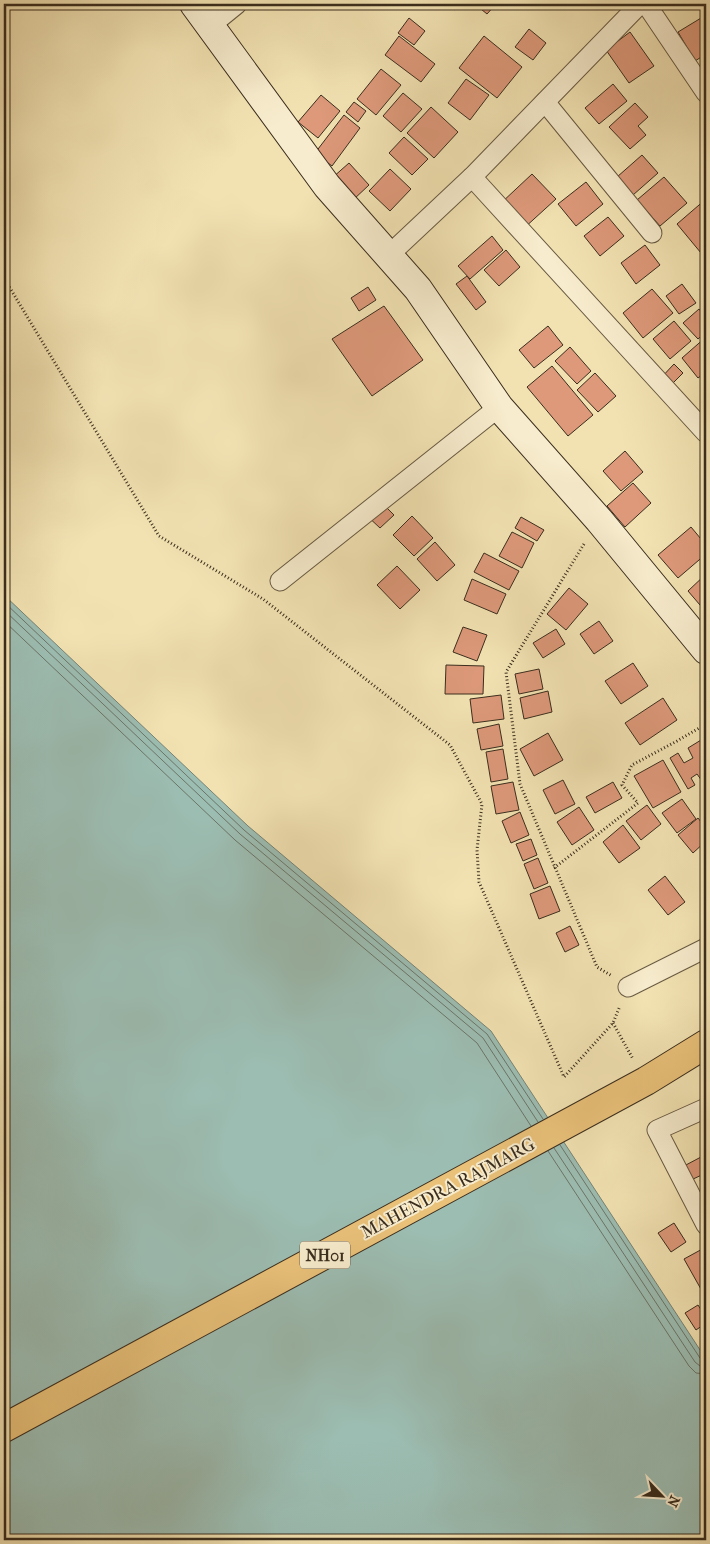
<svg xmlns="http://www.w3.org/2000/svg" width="710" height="1544" viewBox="0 0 710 1544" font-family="'IM FELL French Canon',serif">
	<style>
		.water { fill: #9cbdb2; stroke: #758376 }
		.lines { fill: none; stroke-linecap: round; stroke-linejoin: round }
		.shore { stroke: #6b7568; stroke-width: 1 }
		.building { fill: #dd997a; stroke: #3a2d1d }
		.street-casing { stroke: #685a42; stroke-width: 21 }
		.secondary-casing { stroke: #3a2d1d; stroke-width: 30 }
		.highway-casing { stroke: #3a2d1d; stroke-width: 30 }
		.path { stroke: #3a2d1d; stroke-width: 3; stroke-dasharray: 1 2.5; stroke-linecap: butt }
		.street { stroke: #f7eccd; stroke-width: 19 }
		.secondary { stroke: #f7eccd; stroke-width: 28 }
		.highway { stroke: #e9c179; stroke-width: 28 }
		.labels { text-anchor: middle; stroke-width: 4; stroke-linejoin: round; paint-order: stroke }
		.shield { fill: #f7eccd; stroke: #736652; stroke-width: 1 }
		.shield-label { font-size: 16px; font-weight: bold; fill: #3a2d1d }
		.street-label { font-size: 18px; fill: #3a2d1d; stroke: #f7eccd }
	</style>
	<rect width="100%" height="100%" fill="#f2e2b2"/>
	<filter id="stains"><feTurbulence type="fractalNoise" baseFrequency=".004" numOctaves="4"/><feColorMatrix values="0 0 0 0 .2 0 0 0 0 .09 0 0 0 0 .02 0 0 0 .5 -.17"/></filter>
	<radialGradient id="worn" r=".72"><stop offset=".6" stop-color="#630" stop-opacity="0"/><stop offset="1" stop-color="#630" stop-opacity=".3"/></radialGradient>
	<path class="water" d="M4,595l244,231 243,205 215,328v181h-702z"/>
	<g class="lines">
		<g class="shore">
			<path d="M4,602l240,228 243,204 56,85"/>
			<path d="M4,610l236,224 243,204 55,84"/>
			<path d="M4,621l231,219 242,203 54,83"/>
			<path d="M560,1145l140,213 6,3"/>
			<path d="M554,1148l141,214 5,4 6,1"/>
			<path d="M548,1151l141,215 7,7 10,1"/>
		</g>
	</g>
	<g class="building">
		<path d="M448,4h13l-6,6z"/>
		<path d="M475,4h21l-9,10z"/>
		<path d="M706,15v39l-11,7 -17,-29z"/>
		<path d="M409,18l16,13 -11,14 -16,-12z"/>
		<path d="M529,29l17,14 -13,17 -18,-13z"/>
		<path d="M630,32l24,34 -25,17 -23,-33z"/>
		<path d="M399,36l36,28 -14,18 -36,-27z"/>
		<path d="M484,36l38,31 -25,31 -38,-30z"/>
		<path d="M381,69l20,16 -25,30 -19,-16z"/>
		<path d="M466,79l23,16 -19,25 -22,-17z"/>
		<path d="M613,84l14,17 -28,23 -14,-16z"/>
		<path d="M403,93l19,16 -21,23 -18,-16z"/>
		<path d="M321,95l19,16 -22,27 -20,-16z"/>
		<path d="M354,102l12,9 -8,11 -12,-10z"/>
		<path d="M635,103l13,14 -10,9 8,9 -16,14 -21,-22z"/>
		<path d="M431,107l27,25 -24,26 -27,-25z"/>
		<path d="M344,115l16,13 -28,38 -17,-13z"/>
		<path d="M404,137l24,22 -16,16 -23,-22z"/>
		<path d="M642,155l16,18 -25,22 -16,-18z"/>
		<path d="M349,163l20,22 -16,15 -21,-22z"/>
		<path d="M390,169l21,20 -21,22 -21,-20z"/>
		<path d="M532,174l24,25 -33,30 -23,-25z"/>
		<path d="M664,177l23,26 -27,23 -23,-26z"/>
		<path d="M586,182l17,22 -27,22 -18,-22z"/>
		<path d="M706,199v60l-29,-35z"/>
		<path d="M608,217l16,19 -24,20 -16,-20z"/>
		<path d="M492,236l11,14 -33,29 -12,-13z"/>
		<path d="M645,245l15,20 -24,19 -15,-21z"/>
		<path d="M506,250l14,17 -21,19 -15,-16z"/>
		<path d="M467,276l19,26 -10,8 -20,-26z"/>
		<path d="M682,284l14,19 -17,11 -13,-18z"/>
		<path d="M368,287l8,13 -17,11 -8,-13z"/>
		<path d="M652,289l21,24 -30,25 -20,-25z"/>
		<path d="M384,306l39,54 -51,36 -40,-57z"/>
		<path d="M699,309l7,9v14l-8,7 -15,-16z"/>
		<path d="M674,321l17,20 -21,18 -17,-20z"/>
		<path d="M548,326l15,19 -29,23 -15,-18z"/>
		<path d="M706,337v35l-8,6 -16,-20z"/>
		<path d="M570,347l21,24 -14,13 -22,-23z"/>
		<path d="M674,364l9,9 -16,16 -8,-9z"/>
		<path d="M552,366l41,49 -25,21 -41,-49z"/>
		<path d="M595,373l21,23 -18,16 -21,-22z"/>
		<path d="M625,451l18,21 -22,19 -18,-20z"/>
		<path d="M633,483l18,20 -26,24 -18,-21z"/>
		<path d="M379,500l15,15 -14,13 -15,-14z"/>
		<path d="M412,516l21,22 -19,18 -21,-21z"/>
		<path d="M521,517l23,13 -7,11 -22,-13z"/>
		<path d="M691,527l15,18v9l-28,24 -20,-23z"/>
		<path d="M512,532l22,11 -12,25 -23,-12z"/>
		<path d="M435,542l20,23 -18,16 -20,-22z"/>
		<path d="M484,553l35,18 -10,19 -35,-18z"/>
		<path d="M397,566l23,24 -20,19 -23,-24z"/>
		<path d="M706,574v38l-18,-21z"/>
		<path d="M472,579l34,15 -9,20 -33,-14z"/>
		<path d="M569,588l19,16 -22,26 -19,-16z"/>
		<path d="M599,621l14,20 -19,13 -14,-20z"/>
		<path d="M463,627l24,8 -10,26 -24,-9z"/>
		<path d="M556,629l9,15 -22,14 -10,-15z"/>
		<path d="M633,663l15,23 -27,18 -16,-23z"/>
		<path d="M446,665l38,1 -1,28h-38z"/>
		<path d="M539,669l4,20 -24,5 -4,-20z"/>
		<path d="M548,691l4,21 -28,7 -4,-21z"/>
		<path d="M501,695l3,24 -31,4 -3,-24z"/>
		<path d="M663,698l14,22 -37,25 -15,-22z"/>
		<path d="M499,724l4,22 -22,4 -4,-21z"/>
		<path d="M548,733l15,27 -29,16 -14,-27z"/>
		<path d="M706,737v42l-4,2 -5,-7 -6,4 4,7 -7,4 -18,-31 8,-5 6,10 9,-5 -5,-10z"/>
		<path d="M503,749l5,30 -17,3 -5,-30z"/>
		<path d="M663,760l18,32 -28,16 -19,-32z"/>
		<path d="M563,780l12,24 -20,10 -12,-24z"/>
		<path d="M513,782l6,28 -23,4 -5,-28z"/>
		<path d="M613,782l9,16 -27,15 -9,-16z"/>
		<path d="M682,799l14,20 -19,14 -15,-20z"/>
		<path d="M647,805l14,19 -20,16 -15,-19z"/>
		<path d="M579,807l15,23 -22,15 -15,-23z"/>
		<path d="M520,812l9,23 -18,8 -9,-22z"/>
		<path d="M698,818l8,10v13l-13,12 -15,-18z"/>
		<path d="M623,825l17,23 -21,15 -16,-21z"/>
		<path d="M531,839l6,16 -14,6 -7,-17z"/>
		<path d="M538,858l10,25 -14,6 -10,-25z"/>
		<path d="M665,876l20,26 -17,13 -20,-25z"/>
		<path d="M550,886l10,25 -21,8 -9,-25z"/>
		<path d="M570,926l9,19 -14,7 -9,-19z"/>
		<path d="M701,1157l5,10v6l-15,7 -7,-14z"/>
		<path d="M706,1176v14l-6,-10z"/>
		<path d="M674,1223l12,19 -15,10 -13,-19z"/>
		<path d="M706,1247v42l-4,2 -18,-32z"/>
		<path d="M698,1305l8,12v6l-10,7 -11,-17z"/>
	</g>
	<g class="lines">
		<g class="street-casing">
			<g id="street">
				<path d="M646,4l60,89"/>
				<path d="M210,26l27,-22"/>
				<path d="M545,102l107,131"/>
				<path d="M472,177l234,256"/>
				<path d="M389,255l83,-78 168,-173"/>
				<path d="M280,581l219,-174"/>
				<path d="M628,987l78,-39"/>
				<path d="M706,1108l-49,22 49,95"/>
			</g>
		</g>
		<g class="secondary-casing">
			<path id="secondary" d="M194,4l133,182 91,103 81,118 100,113 107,130"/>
		</g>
		<g class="highway-casing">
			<path id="highway" d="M4,1428l642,-347 60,-37"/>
		</g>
		<g class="path">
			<path d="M4,278l155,258 104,63 187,146 32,59 -5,46 2,32 85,195 49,-54 7,-17"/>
			<path d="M584,544l-78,128 14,112 77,183 15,9"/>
			<path d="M554,868l84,-65 -16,-18 10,-20 45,-24 29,-17"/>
			<path d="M613,1023l20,36"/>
		</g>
		<use href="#street" class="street"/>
		<use href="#secondary" class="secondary"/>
		<use href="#highway" class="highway"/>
	</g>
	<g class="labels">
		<rect class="shield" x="300" y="1241.5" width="50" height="27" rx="4"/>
		<g class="shield-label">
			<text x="325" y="1261">NH01</text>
		</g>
		<g class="street-label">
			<text transform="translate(448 1188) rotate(-28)" y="6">MAHENDRA RAJMARG</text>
		</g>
	</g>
	<rect width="710" height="1544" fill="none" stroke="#f2e2b2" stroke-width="20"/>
	<rect x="5" y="5" width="700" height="1534" fill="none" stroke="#3a2d1d" stroke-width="2.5"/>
	<rect x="10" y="10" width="690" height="1524" fill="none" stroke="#3a2d1d"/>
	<g transform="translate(662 1496) rotate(115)" stroke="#f7eccd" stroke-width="4" paint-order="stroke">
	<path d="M0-4L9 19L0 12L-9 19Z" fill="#3a2d1d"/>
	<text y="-8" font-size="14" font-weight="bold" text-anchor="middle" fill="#3a2d1d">N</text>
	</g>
	<rect width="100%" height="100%" filter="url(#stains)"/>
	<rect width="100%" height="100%" fill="url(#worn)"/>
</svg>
